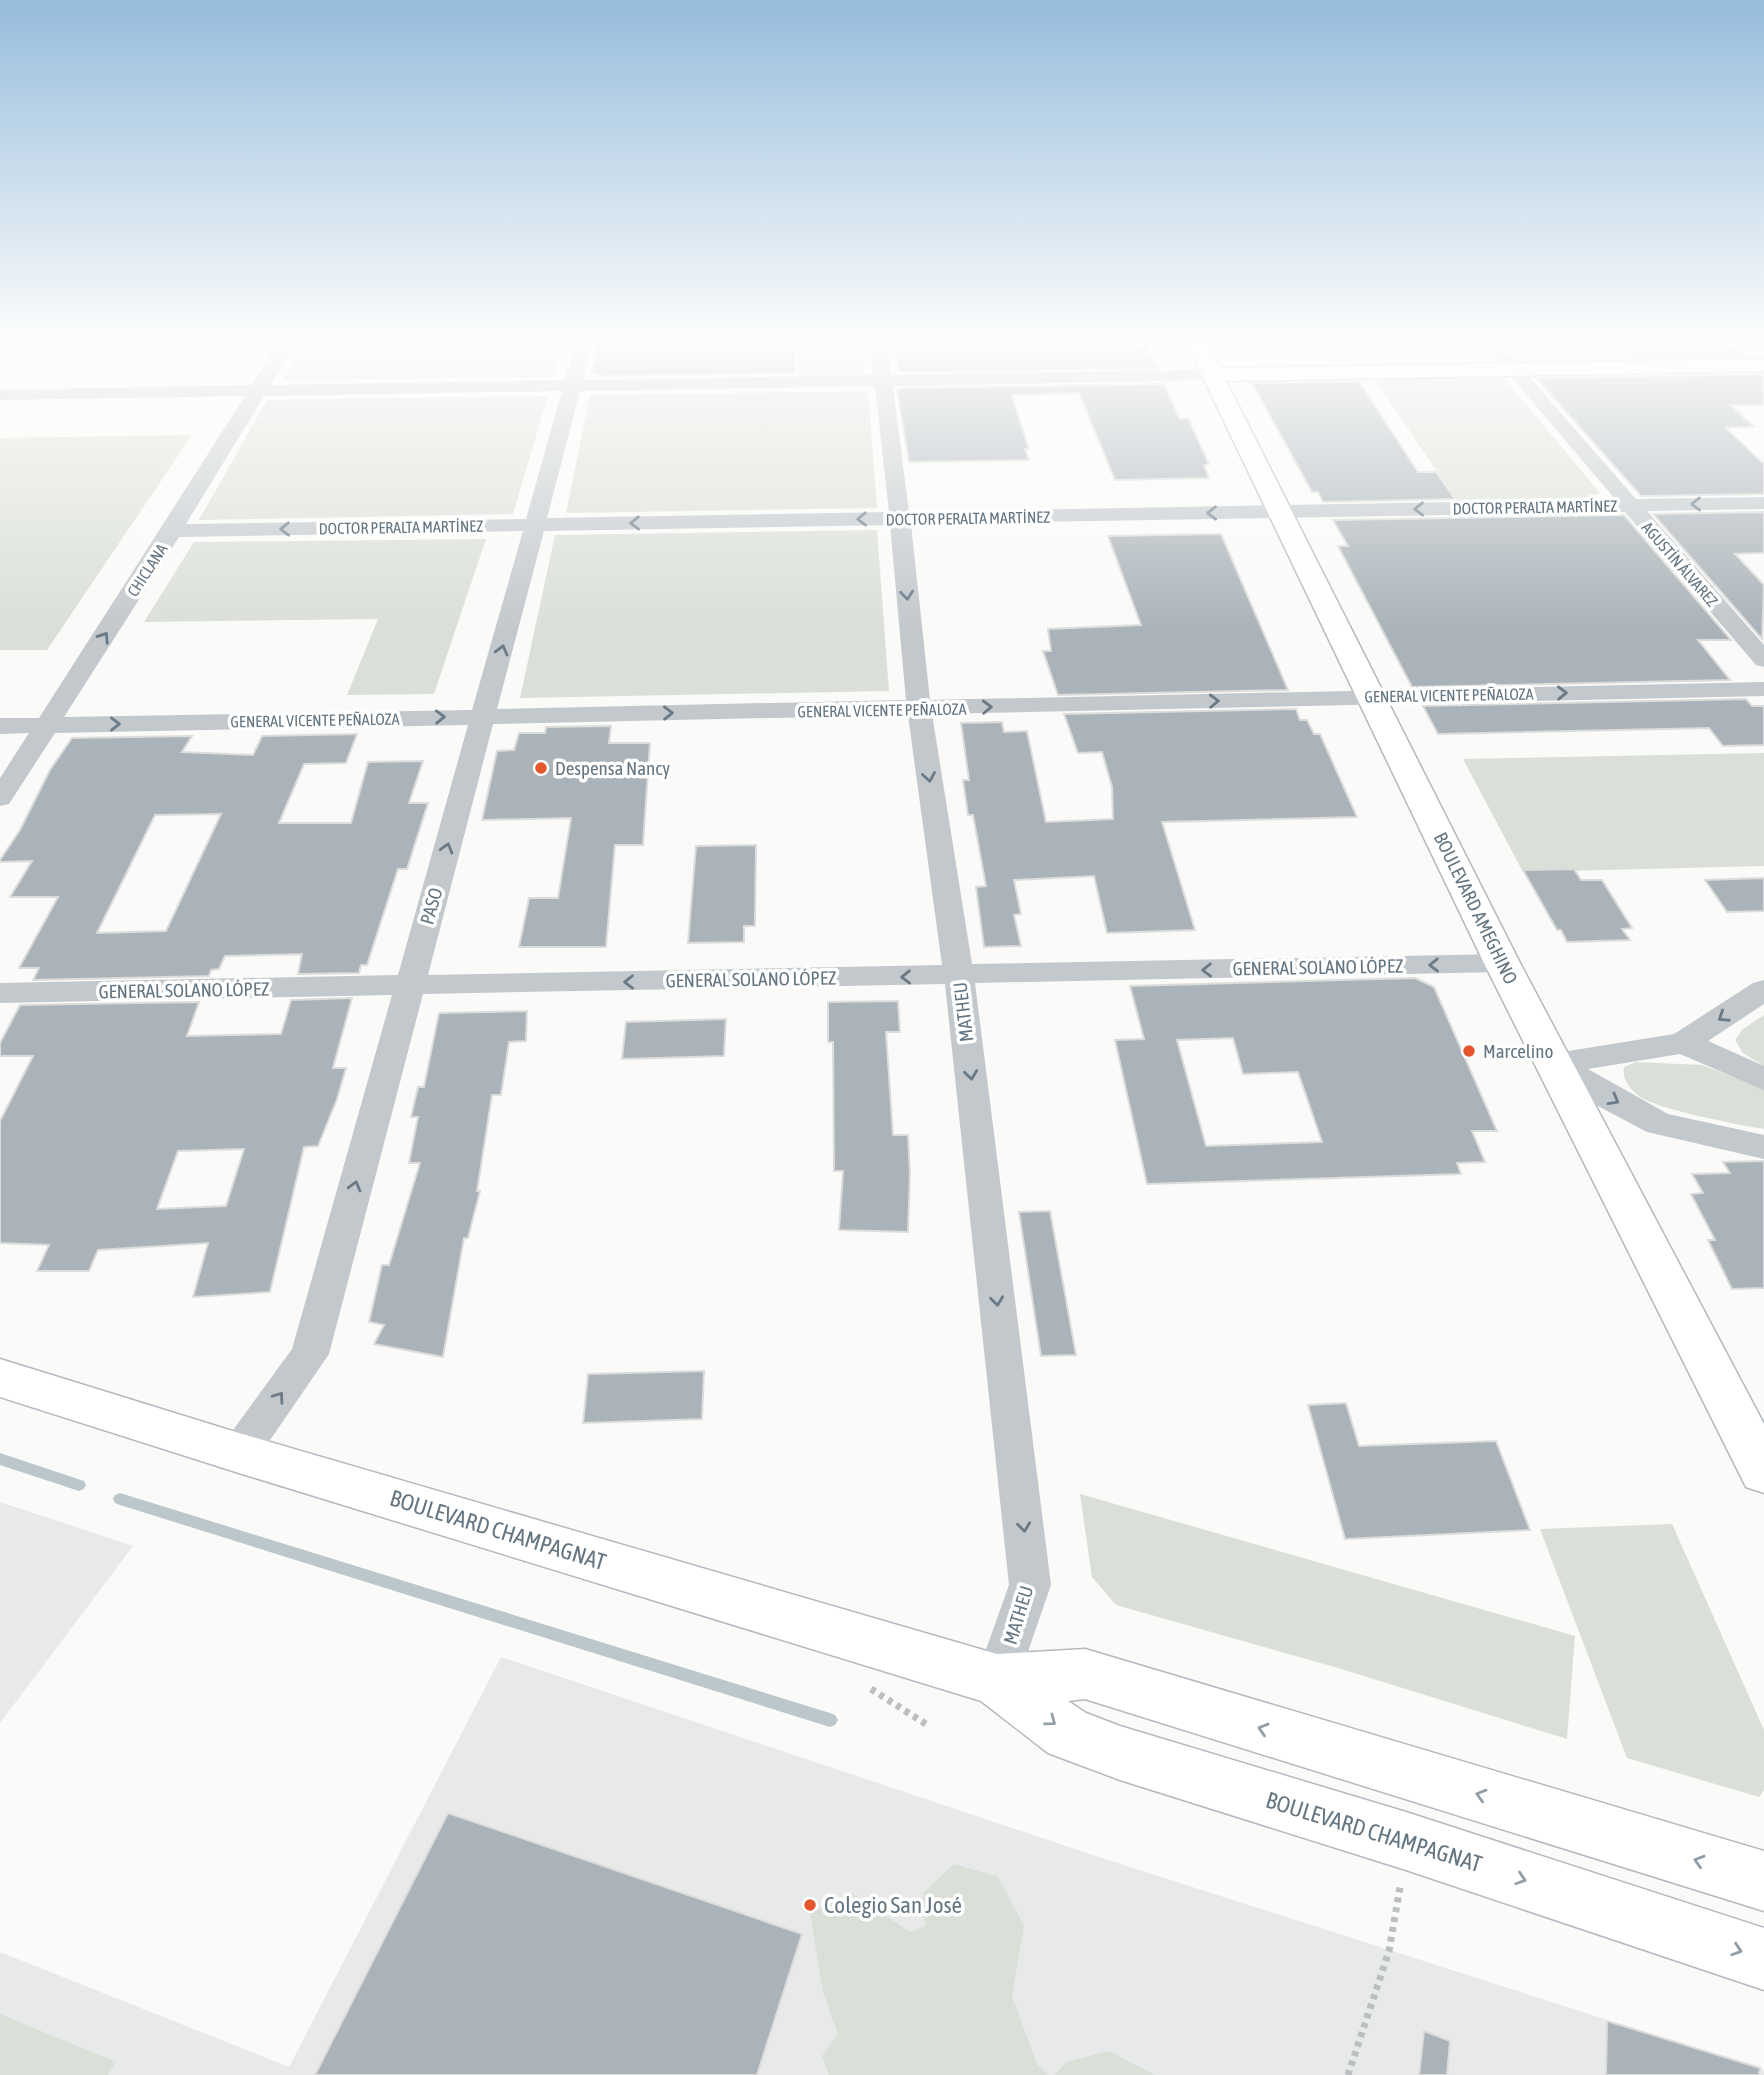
<svg xmlns="http://www.w3.org/2000/svg" width="1764" height="2075" viewBox="0 0 1764 2075" font-family="'Asap Condensed',sans-serif">
	<style>
		.built { fill: #e8e9e9 }
		.green { fill: #dadfd7 }
		.lines { fill: none; stroke-linecap: round; stroke-linejoin: round }
		.stream { fill: #bbc7cb; fill-rule: evenodd }
		.building { fill: #aab3b9; stroke: #dcdcda; stroke-width: 2; fill-rule: evenodd }
		.secondary-casing { stroke: #b3babf; stroke-width: 3 }
		.path { stroke: #bbbfc2; stroke-width: 7; stroke-dasharray: 5 5; stroke-linecap: butt }
		.street { fill: #c3c8cc; fill-rule: evenodd }
		.secondary { fill: #fff; fill-rule: evenodd }
		.oneway { stroke: #6a7a87 }
		.oneway2 { stroke: #939fa8 }
		.poi-dot { fill: #e4572e; stroke: #fff; stroke-width: 2.5 }
		.labels { text-anchor: middle; stroke-width: 7; stroke-linejoin: round; paint-order: stroke }
		.far-street-label { font-size: 16px; fill: #657683; stroke: #fff }
		.poi-label { font-size: 19px; fill: #657683; stroke: #fff; text-anchor: start }
		.street-label { font-size: 19px; fill: #657683; stroke: #fff }
		.near-street-label { font-size: 23px; fill: #657683; stroke: #fff }
		.near-poi-label { font-size: 23px; fill: #657683; stroke: #fff; text-anchor: start }
	</style>
	<rect width="100%" height="100%" fill="#fafaf8"/>
	<g class="built">
		<path d="M0,1502l133,44 -133,177z"/>
		<path d="M501,1657l604,202 659,211v5h-1764v-123l289,115z"/>
	</g>
	<g class="green">
		<path d="M307,340h256l-11,37 -269,3z"/>
		<path d="M799,340h61l4,32 -12,3 -54,2z"/>
		<path d="M1372,375l131,2 97,116 -13,5 -130,3z"/>
		<path d="M868,391l9,117 -311,5 24,-118z"/>
		<path d="M548,396l-35,118 -314,6 68,-120z"/>
		<path d="M192,435l-145,215h-47v-212z"/>
		<path d="M877,530l12,161 -369,7 35,-163z"/>
		<path d="M486,539l-52,155 -87,1 31,-76 -234,3 50,-80z"/>
		<path d="M1764,753v113l-241,6 -60,-113z"/>
		<path d="M1764,1015v51l-21,-13 -8,-13 8,-11z"/>
		<path d="M1636,1062l66,3 62,23v41c-26,-4 -102,-19 -122,-31 -10,-6 -21,-19 -18,-31z"/>
		<path d="M1080,1494l495,142 -8,103 -229,-71 -222,-63 -24,-28z"/>
		<path d="M1672,1524l92,206v60l-5,7 -132,-39 -87,-229z"/>
		<path d="M954,1864l44,13 26,49 -12,70 25,68 11,11h-219l-7,-19 16,-22 -15,-42 -13,-79 42,-20 58,39 15,-6 -2,-33z"/>
		<path d="M0,2014l116,48 -8,13h-108z"/>
		<path d="M1109,2051l46,24h-100l11,-13z"/>
	</g>
	<g class="lines">
		<g class="stream">
			<path d="M0,1453l84,28 2,4 -2,4 -5,2 -79,-26z"/>
			<path d="M120,1493l710,220 5,2 3,5 -3,5 -5,2 -710,-222 -5,-2 -2,-4 2,-4z"/>
		</g>
	</g>
	<g class="building">
		<path d="M605,340h190l1,33 -197,3 1,-2h-8l6,-32z"/>
		<path d="M894,340h238l2,5h12l11,23 -259,4z"/>
		<path d="M1617,340l107,1 20,16 -110,2z"/>
		<path d="M1764,374v31h-33l23,22 -28,1 38,36v30l-123,2 -105,-118z"/>
		<path d="M1359,381l59,91h18l19,27 -132,3 -5,-10h-6l-60,-109z"/>
		<path d="M1164,384l16,35 8,-1 21,46 -5,1 5,13 -94,2 -36,-87 -67,2 17,54h-4l4,11 -120,2 -12,-71 4,-3z"/>
		<path d="M1764,512v41l-29,1 29,31 -2,54 -109,-125z"/>
		<path d="M1624,515l107,125h-33l32,40 -318,7 -74,-141h10l-15,-26z"/>
		<path d="M1221,534l67,156 -230,5 -15,-44h8l-3,-22 93,-4 -33,-89z"/>
		<path d="M1746,699l6,7h12v39l-41,1 -14,-18 -271,6 -15,-28z"/>
		<path d="M1296,709l4,11h7l7,14h6l37,83 -195,5 33,108 -88,3 -13,-57 -80,4 7,34 -7,1 7,31 -37,1 -8,-60 10,-1 -13,-71h-5l-5,-35h6l-8,-57 41,-1 2,10 23,-1 19,91 67,-3 -1,-32 -10,-35 -24,1 -14,-39z"/>
		<path d="M611,726l-2,17h41l-7,102h-28l-9,102h-87l10,-49h29l13,-80 -89,2 15,-69 17,-1 5,-17h26l1,-6z"/>
		<path d="M357,734l-11,29 -42,1 -25,59h72l17,-61 55,-1 -14,42h19l-21,66h-9l-31,96h-6l-2,8 -61,1 4,-20 -77,2 -6,13 -8,1 -2,6 -176,4 6,-12h-20l39,-71h-48l22,-36 -32,1v-2l20,-30 30,-60 22,-32 120,-2 -10,16 71,3 9,-19zM221,814l-55,117 -69,2 58,-118z"/>
		<path d="M756,845l-1,81h-11v16l-56,1 8,-97z"/>
		<path d="M1574,869l7,11h21l30,48 -10,1 8,11 -63,2 -6,-12h-4l-34,-60z"/>
		<path d="M1764,878v33l-37,1 -22,-32z"/>
		<path d="M1415,978l19,9 63,144h-25l13,31 -28,1 4,11 -314,10 -32,-144 29,-1 -14,-53zM1233,1038l10,36 55,-2 24,70 -116,4 -29,-106z"/>
		<path d="M352,998l-19,70h13l-9,31 -19,47 -14,1 -34,145 -77,5 15,-54 -110,7 -9,21h-52l12,-26 -49,-2v-122l33,-65h-33v-13l20,-38 179,-3 -12,34 94,-2 10,-34zM244,1149l-18,57 -69,3 21,-58z"/>
		<path d="M898,1001l2,31h-14l7,103h15l2,38 -2,59 -69,-2 4,-59h-9l-1,-129h-5v-40z"/>
		<path d="M527,1011l-1,30 -17,1 -8,53h-9l-15,96h3l-12,47h-4l-21,119 -69,-13 10,-19 -15,-3 13,-57h7l31,-102h-11l9,-46h-7l7,-30h6l15,-74z"/>
		<path d="M726,1019l-2,37 -102,3 4,-37z"/>
		<path d="M1764,1161v127l-32,1 -24,-49h7l-24,-46 12,-1 -11,-19 38,-1 -7,-11z"/>
		<path d="M1050,1211l26,144 -35,1 -22,-144z"/>
		<path d="M704,1371l-2,48 -119,4 5,-49z"/>
		<path d="M1346,1403l13,43 137,-5 34,89 -185,9 -37,-134z"/>
		<path d="M448,1813l354,121 -45,141h-442z"/>
		<path d="M1607,2021l153,47 -1,7h-153z"/>
		<path d="M1424,2031l26,10 -3,34h-28z"/>
	</g>
	<g class="lines">
		<g class="secondary-casing">
			<g id="secondary">
				<path d="M1185,340h21l14,28 544,-9v12l-538,10 294,582 244,461v69l-18,-6 -262,-524z"/>
				<path d="M0,1359l239,74 758,221 88,-5 679,202v60l-679,-212 -17,2 18,12 34,13 286,86 358,116v62l-358,-120 -286,-90 -72,-27 -67,-52 -742,-228 -239,-76z"/>
			</g>
		</g>
		<g class="path">
			<path d="M871,1689l58,37"/>
			<path d="M1348,2075l41,-124 11,-64"/>
		</g>
		<g class="street">
			<path d="M280,340h17l-27,45 295,-5 11,-40h17l-10,40 290,-5 -3,-35h17l4,35 321,-5 9,5 -9,5 -319,6 16,126 706,-13 -135,-159h17l139,159 128,-2v12l-117,2 117,134v22l-8,-2 -131,-153 -714,12 19,176 834,-18v14l-832,18 40,250 530,-10 11,2 4,7 -4,7 -11,2 -527,11 76,602 -38,110 -16,6 -16,-6 -6,-15 34,-95 -64,-601 -522,10 -94,360 -76,111 -14,5 -14,-5 -6,-12 6,-12 67,-92 100,-354 -392,8v-20l398,-8 70,-250 -413,8 -46,71 -9,2v-28l29,-45 -29,1v-16h39l206,-322 -245,4v-10l252,-5zM875,386l14,126 -342,6 33,-127zM562,391l-36,128 -340,5 78,-128zM890,525l16,175 -409,9 47,-178zM523,531l-51,179 -408,7 115,-180zM908,715l34,250 -514,10 65,-251z"/>
			<path d="M1755,340h9v6z"/>
			<path d="M1764,980v24l-56,37 56,25v24l-84,-36 -92,15 80,45 96,21v24l-117,-27 -51,-27 -51,-33 -5,-8 5,-8 11,-3 118,-19 79,-51z"/>
		</g>
		<use href="#secondary" class="secondary"/>
	</g>
	<defs><path id="oneway-chevron" d="M-2-3.5L2.5 0L-2 3.5" fill="none" stroke-width="1.6" stroke-linecap="round" stroke-linejoin="round" transform="scale(1.75)"/></defs>
	<g class="oneway">
		<use href="#oneway-chevron" transform="translate(1696 504) rotate(179)"/>
		<use href="#oneway-chevron" transform="translate(1419 509) rotate(179)"/>
		<use href="#oneway-chevron" transform="translate(1212 513) rotate(179)"/>
		<use href="#oneway-chevron" transform="translate(862 519) rotate(179)"/>
		<use href="#oneway-chevron" transform="translate(635 523) rotate(179)"/>
		<use href="#oneway-chevron" transform="translate(285 529) rotate(179)"/>
		<use href="#oneway-chevron" transform="translate(907 595) rotate(84)"/>
		<use href="#oneway-chevron" transform="translate(104 637) rotate(-57)"/>
		<use href="#oneway-chevron" transform="translate(502 650) rotate(-75)"/>
		<use href="#oneway-chevron" transform="translate(1562 693) rotate(-1)"/>
		<use href="#oneway-chevron" transform="translate(1214 701) rotate(-2)"/>
		<use href="#oneway-chevron" transform="translate(987 707) rotate(-2)"/>
		<use href="#oneway-chevron" transform="translate(668 713) rotate(-1)"/>
		<use href="#oneway-chevron" transform="translate(440 717) rotate(-1)"/>
		<use href="#oneway-chevron" transform="translate(115 724) rotate(-1)"/>
		<use href="#oneway-chevron" transform="translate(929 777) rotate(81)"/>
		<use href="#oneway-chevron" transform="translate(447 848) rotate(-74)"/>
		<use href="#oneway-chevron" transform="translate(1434 965) rotate(179)"/>
		<use href="#oneway-chevron" transform="translate(1207 970) rotate(179)"/>
		<use href="#oneway-chevron" transform="translate(906 977) rotate(179)"/>
		<use href="#oneway-chevron" transform="translate(629 982) rotate(179)"/>
		<use href="#oneway-chevron" transform="translate(1723 1017) rotate(147)"/>
		<use href="#oneway-chevron" transform="translate(971 1075) rotate(83)"/>
		<use href="#oneway-chevron" transform="translate(1614 1100) rotate(29)"/>
		<use href="#oneway-chevron" transform="translate(355 1186) rotate(-75)"/>
		<use href="#oneway-chevron" transform="translate(997 1301) rotate(83)"/>
		<use href="#oneway-chevron" transform="translate(279 1397) rotate(-54)"/>
		<use href="#oneway-chevron" transform="translate(1024 1527) rotate(83)"/>
	</g>
	<g class="oneway2">
		<use href="#oneway-chevron" transform="translate(1051 1721) rotate(37)"/>
		<use href="#oneway-chevron" transform="translate(1263 1729) rotate(-163)"/>
		<use href="#oneway-chevron" transform="translate(1481 1795) rotate(-163)"/>
		<use href="#oneway-chevron" transform="translate(1699 1861) rotate(-163)"/>
		<use href="#oneway-chevron" transform="translate(1521 1879) rotate(18)"/>
		<use href="#oneway-chevron" transform="translate(1737 1950) rotate(18)"/>
	</g>
	<linearGradient id="sky" x2="0" y2="1"><stop stop-color="#96bcdc"/><stop offset="0.54" stop-color="#fdfdfc"/><stop offset="1" stop-color="#fdfdfc" stop-opacity="0"/></linearGradient>
	<rect width="1764" height="631" fill="url(#sky)"/>
	<g class="poi-dot">
		<circle cx="541" cy="768" r="7"/>
		<circle cx="1469" cy="1051" r="7"/>
		<circle cx="810" cy="1905" r="7"/>
	</g>
	<g class="labels">
		<g class="far-street-label">
			<text transform="translate(1535 507) rotate(-1)" y="6">DOCTOR PERALTA MARTÍNEZ</text>
			<text transform="translate(968 518) rotate(-1)" y="6">DOCTOR PERALTA MARTÍNEZ</text>
			<text transform="translate(401 527) rotate(-1)" y="6">DOCTOR PERALTA MARTÍNEZ</text>
			<text transform="translate(1680 564) rotate(49)" y="6">AGUSTÍN ÁLVAREZ</text>
			<text transform="translate(147 570) rotate(-57)" y="6">CHICLANA</text>
			<text transform="translate(1449 695) rotate(-1)" y="6">GENERAL VICENTE PEÑALOZA</text>
			<text transform="translate(882 710) rotate(-1)" y="6">GENERAL VICENTE PEÑALOZA</text>
			<text transform="translate(315 720) rotate(-1)" y="6">GENERAL VICENTE PEÑALOZA</text>
		</g>
		<g class="poi-label">
			<text x="555" y="775">Despensa Nancy</text>
			<text x="1483" y="1058">Marcelino</text>
		</g>
		<g class="street-label">
			<text transform="translate(431 906) rotate(-74)" y="7">PASO</text>
			<text transform="translate(1476 908) rotate(64)" y="7">BOULEVARD AMEGHINO</text>
			<text transform="translate(1318 967) rotate(-1)" y="7">GENERAL SOLANO LÓPEZ</text>
			<text transform="translate(751 979) rotate(-1)" y="7">GENERAL SOLANO LÓPEZ</text>
			<text transform="translate(184 990) rotate(-1)" y="7">GENERAL SOLANO LÓPEZ</text>
			<text transform="translate(963 1012) rotate(-97)" y="7">MATHEU</text>
			<text transform="translate(1018 1615) rotate(-73)" y="7">MATHEU</text>
		</g>
		<g class="near-street-label">
			<text transform="translate(498 1530) rotate(17)" y="8">BOULEVARD CHAMPAGNAT</text>
			<text transform="translate(1374 1832) rotate(17)" y="8">BOULEVARD CHAMPAGNAT</text>
		</g>
		<g class="near-poi-label">
			<text x="824" y="1913">Colegio San José</text>
		</g>
	</g>
</svg>
